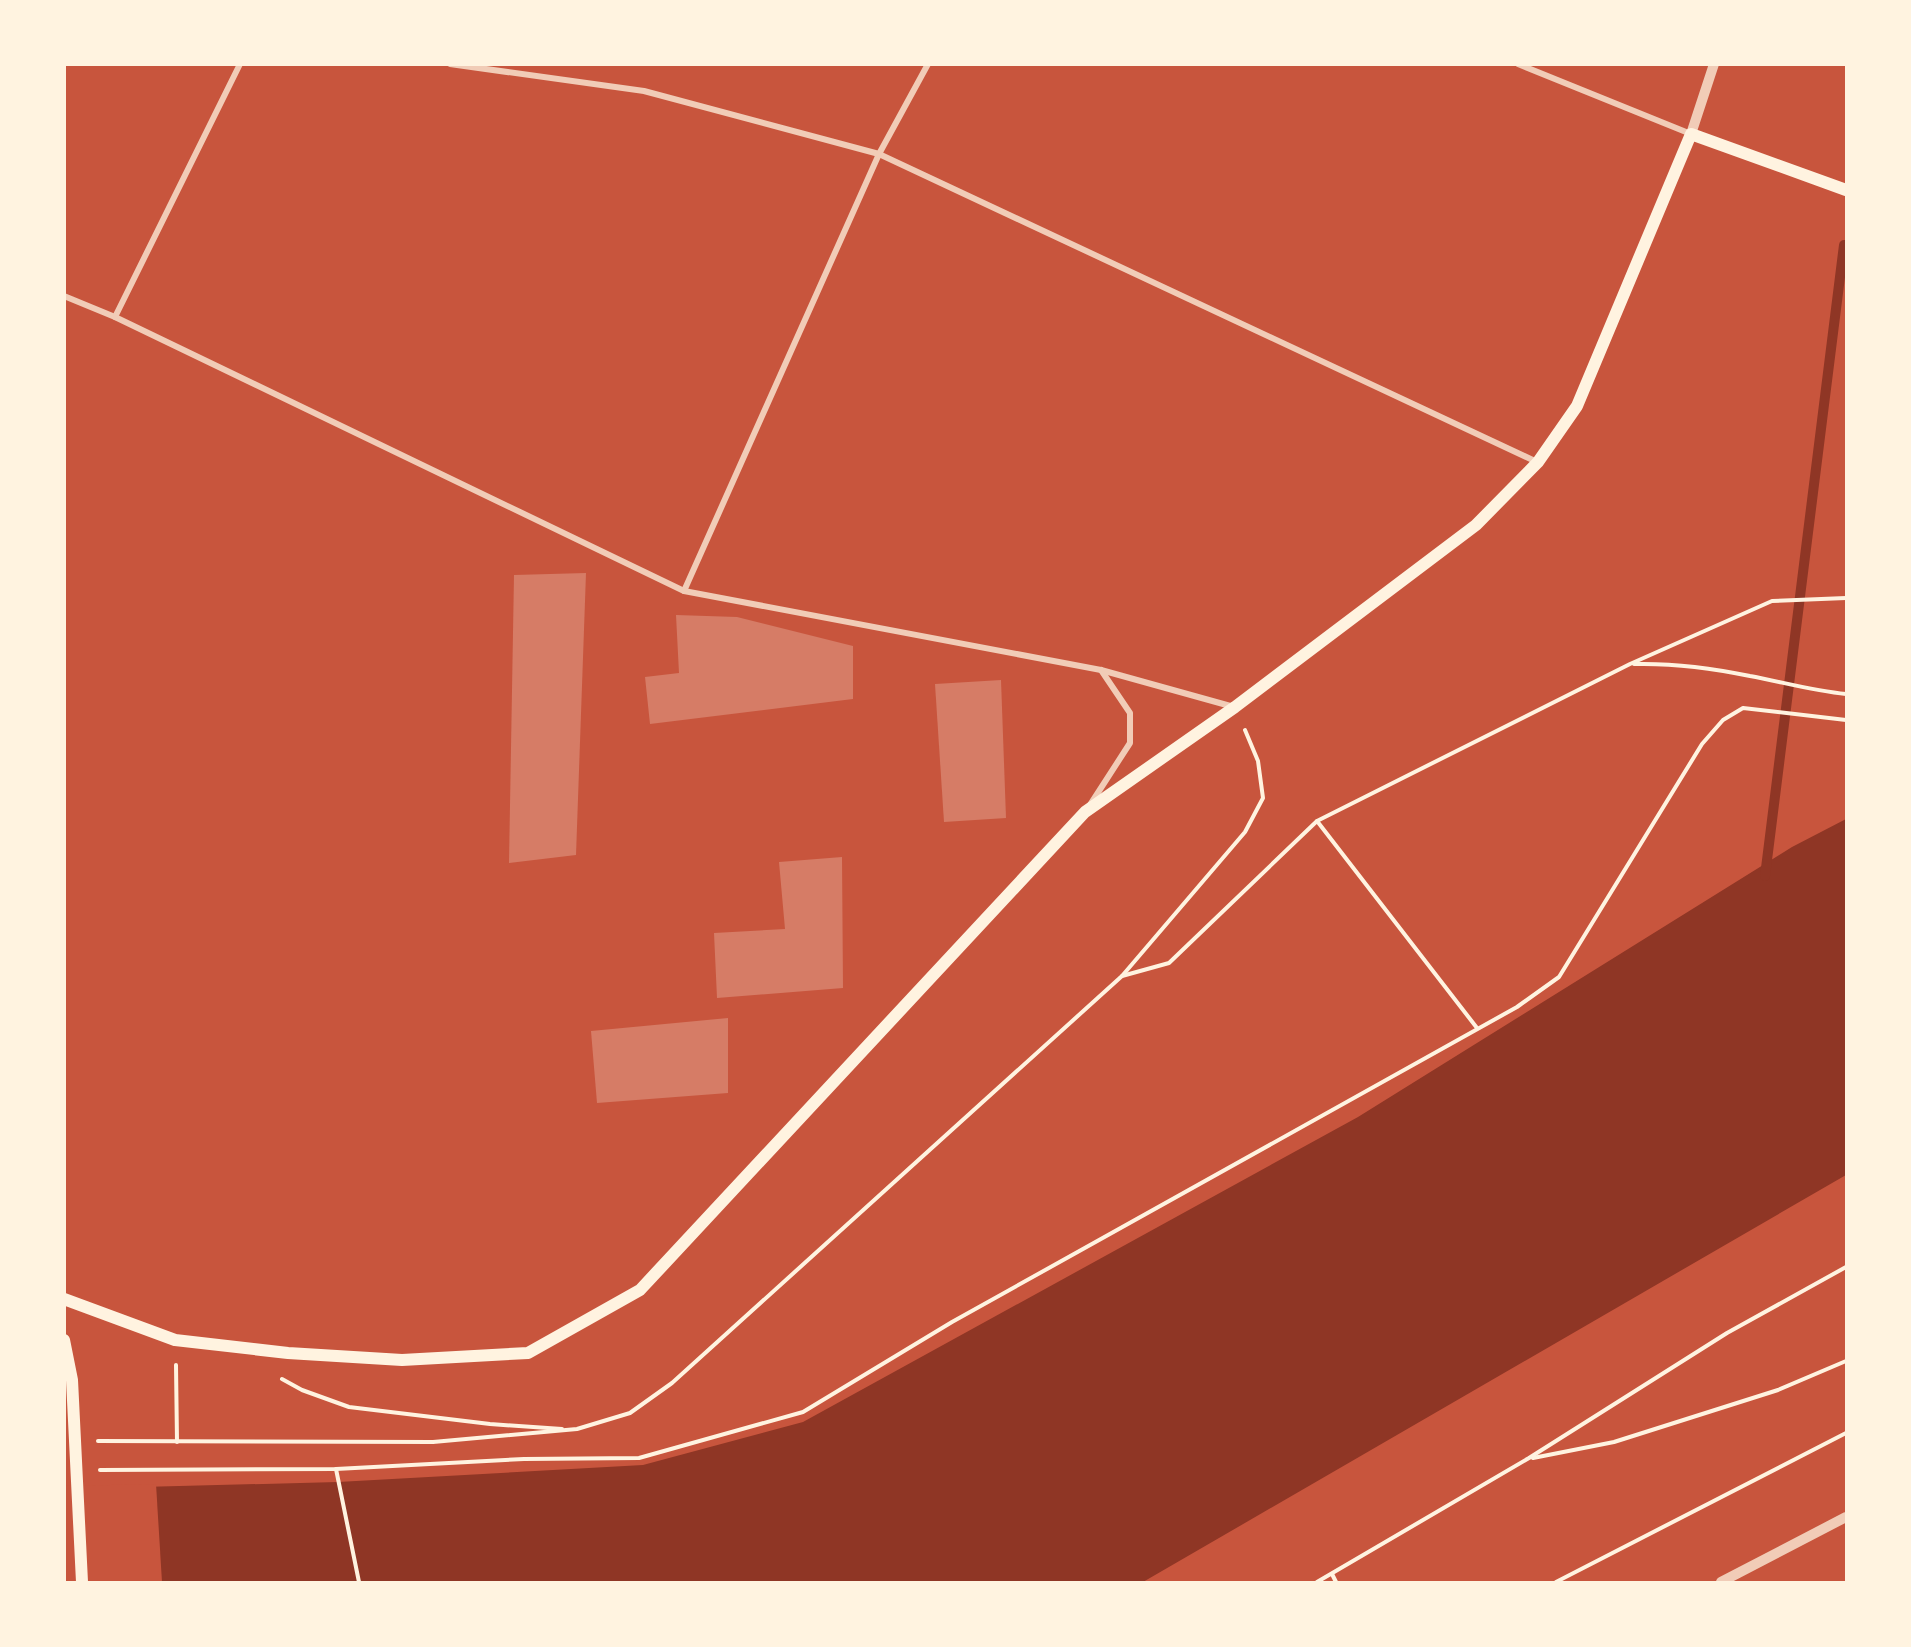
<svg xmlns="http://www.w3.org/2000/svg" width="1911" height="1647" viewBox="0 0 1911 1647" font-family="Georgia,serif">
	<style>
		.water { fill: #8f3625 }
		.pier { fill: #c8553d }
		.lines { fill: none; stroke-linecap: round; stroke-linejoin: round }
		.stream { stroke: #8f3625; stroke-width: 10 }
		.building { fill: #d67c66 }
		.path { stroke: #fff3e0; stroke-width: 4 }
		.minor { stroke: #f1ccb7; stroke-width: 6 }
		.tertiary { stroke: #f1ccb7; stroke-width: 10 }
		.secondary { stroke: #fff3e0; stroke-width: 12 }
	</style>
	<rect width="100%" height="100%" fill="#c8553d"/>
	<path class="water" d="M1846,819v356l-703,407h-1078l-1,-93 274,-7 305,-17 160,-43 555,-305 434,-270z"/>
	<path class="pier" d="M156,1484l6,98h-98v-96z"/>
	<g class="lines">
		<path class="stream" d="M1765,876l79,-631"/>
	</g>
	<g class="building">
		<path d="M586,573l-10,282 -67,8 5,-288z"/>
		<path d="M676,615l61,2 116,29v53l-203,25 -5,-47 34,-4z"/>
		<path d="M1001,680l5,138 -62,4 -9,-138z"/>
		<path d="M842,857l1,131 -126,10 -3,-65 71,-4 -6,-67z"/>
		<path d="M728,1018v75l-131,10 -6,-72z"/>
	</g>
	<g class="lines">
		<g class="path">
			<path d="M1634,664c39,-1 78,4 116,12 32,6 64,15 96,18"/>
			<path d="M1317,821l160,207"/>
			<path d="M1122,976l123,-144 18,-34 -5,-37 -13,-31"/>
			<path d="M176,1365l1,77"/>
			<path d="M282,1379l20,11 47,17 141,17 72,5"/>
			<path d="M98,1441l335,1 144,-13 53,-16 42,-30 450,-407 47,-13 148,-142 313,-157 142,-63 74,-3"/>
			<path d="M1533,1458l81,-16 164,-52 68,-29"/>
			<path d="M336,1469l23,113"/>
			<path d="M100,1470l236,-1 188,-10 115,-1 164,-46 149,-90 565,-315 42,-30 143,-233 21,-24 20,-12 103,12"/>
			<path d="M1332,1574l4,8"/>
			<path d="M1317,1582l212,-124 198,-125 119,-66"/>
			<path d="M1556,1582l290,-149"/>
		</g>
		<g class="minor">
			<path d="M450,64l194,27 235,63 658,308"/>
			<path d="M1518,64l173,70"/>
			<path d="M64,296l51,21 569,274 417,79 133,37"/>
			<path d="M115,317l125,-253"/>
			<path d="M684,591l195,-437 49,-90"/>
			<path d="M1090,805l40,-62v-30l-29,-43"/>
		</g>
		<g class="tertiary">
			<path d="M1691,134l23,-70"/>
			<path d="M1721,1582l125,-65"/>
		</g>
		<g class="secondary">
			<path d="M64,1299l111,41 113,13 114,7 126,-7 112,-63 445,-478 150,-105 241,-182 62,-63 39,-56 114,-272 155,56"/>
			<path d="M64,1340l8,40 10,202"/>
		</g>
	</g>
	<rect width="1911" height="1647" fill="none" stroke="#fff3e0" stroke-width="132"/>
</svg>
